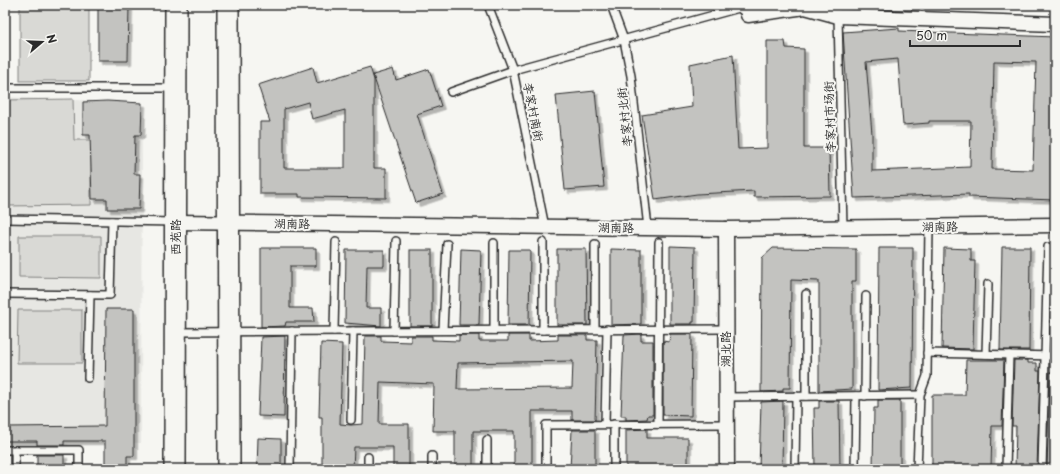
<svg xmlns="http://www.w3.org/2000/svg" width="1060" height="474" viewBox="0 0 1060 474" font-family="'Playpen Sans','LXGW WenKai TC',sans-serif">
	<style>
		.built { fill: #e7e7e3 }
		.green { fill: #d9d9d5; stroke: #828280 }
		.building { fill: #c3c3c0; stroke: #2b2b2b; fill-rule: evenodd; filter: url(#shadow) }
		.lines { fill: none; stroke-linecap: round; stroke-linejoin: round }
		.service-casing { stroke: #2b2b2b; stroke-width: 10 }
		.minor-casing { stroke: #2b2b2b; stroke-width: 17 }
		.primary-casing { stroke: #2b2b2b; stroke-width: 24 }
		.service { stroke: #f6f6f2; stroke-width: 7 }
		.minor { stroke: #f6f6f2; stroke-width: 14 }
		.primary { stroke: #f6f6f2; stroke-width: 21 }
		.labels { text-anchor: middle; stroke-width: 4; stroke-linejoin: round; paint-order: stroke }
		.street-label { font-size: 12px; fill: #2b2b2b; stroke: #f6f6f2 }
	</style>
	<defs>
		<filter id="shadow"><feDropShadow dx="3.5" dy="3.5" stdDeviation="0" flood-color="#0004"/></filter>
	</defs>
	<rect width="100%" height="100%" fill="#f6f6f2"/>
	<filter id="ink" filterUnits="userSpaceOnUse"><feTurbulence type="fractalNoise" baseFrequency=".025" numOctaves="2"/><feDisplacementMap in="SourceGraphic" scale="8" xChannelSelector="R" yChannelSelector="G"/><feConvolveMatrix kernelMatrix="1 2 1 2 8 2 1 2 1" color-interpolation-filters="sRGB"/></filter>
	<g filter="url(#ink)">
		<path class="built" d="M5,97l137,6 -1,340 -136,-1z"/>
		<g class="green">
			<rect x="20" y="5" width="69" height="76"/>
			<path d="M73,99l1,41h17v65l-86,1v-106z"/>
			<path d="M19,236h82v42l-82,-1z"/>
			<path d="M18,310h64v53h-65z"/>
		</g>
		<g class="building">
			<path d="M98,5h31l-1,56h-30z"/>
			<path d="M899,28v3l156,6v163l-86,-3v-3l-115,4 -11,-166zM898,59l5,66 26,-2v-2h42l-1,46 -98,4v-37l-6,-72zM994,61l42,1 -3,108 -41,-1z"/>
			<path d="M767,41h18l1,7 18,1v99h25l1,48 -76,1v-6l-57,3 -42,6 -13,-85 50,-8 -2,-43 43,-9 5,94 29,-1z"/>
			<path d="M313,67l4,16 53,-16 4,13v88h12v30l-87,-1v-3h-39v-72h10l-12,-37zM308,102l4,17 33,-9v58h-61v-59z"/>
			<path d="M393,69l3,11 33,-11 12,37 -24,8 26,80 -27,9 -43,-128z"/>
			<path d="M595,91l9,96 -39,3 -9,-95z"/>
			<path d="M107,101l35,2 -1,32h-6l-1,39h6l-1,35h-32v-10h-15l-2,-64h-7v-33z"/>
			<path d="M670,246l25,1 -1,75h-2v2h-22z"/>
			<path d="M1002,247h28l-1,103h-29z"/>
			<path d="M261,248h55v18h-26v42h23l1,14h-28l-1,4 -24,1z"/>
			<path d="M773,248l83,1v32h-4v108l-33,2v-110l-28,-1 -1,108h-7v3l-22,1 1,-134z"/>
			<path d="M879,248h34l-1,140 -34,2z"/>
			<path d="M944,248l27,1v12h4l-2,88 -31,-1z"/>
			<path d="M461,249l20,1 -2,75h-20z"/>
			<path d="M557,249h29l1,76h-30z"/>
			<path d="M611,249l30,1v74l-30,1z"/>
			<path d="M346,250h38v16h-17l-1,42h15v18l-36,-3z"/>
			<rect x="410" y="250" width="22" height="76"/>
			<path d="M509,250h21l-1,75h-21z"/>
			<path d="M106,309h28v147h-7v13h-22v-28h-41v4h-27v-4h-32v-14l100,-1z"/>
			<path d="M641,334v7h12v74h-5l-1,4 -21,1v-4h-5l3,-81z"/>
			<path d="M670,334h22l-1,82 -28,-1v-74l6,1z"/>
			<path d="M459,335h20v6h29v-6h21v6l29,-1v-5h29v5h10l-2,80h-23v-9h-40v58h-18v-38h-41v38h-18v-38h-22l1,-47 -54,-2 -1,42h30v45h-16v-22h-39l-1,22h-31v-52h-3l2,-74 21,1 -2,80 11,1 12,-1 2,-88h16v5l30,1v-6h21v4l27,1zM573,361l-1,27 -115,1 1,-26z"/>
			<path d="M285,336l-1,81 -26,-1 3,-79z"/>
			<path d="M966,360h38l-2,66h-10l-1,43h-59v-74h33z"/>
			<path d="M1014,360h14v3h9v8h3l-3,98h-22l1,-43h-4z"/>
			<path d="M1050,372h5v97h-8z"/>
			<path d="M878,400h22v69h-27l1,-61h4z"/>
			<path d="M783,401l-1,68h-23l2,-67z"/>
			<path d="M819,401h20l1,68h-25l-1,-61h5z"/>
			<path d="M647,429v9h41v31h-62v-39z"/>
			<path d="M572,430h23v39h-25z"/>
			<path d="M258,438l23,1v30h-24z"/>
			<rect x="37" y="455" width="27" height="14"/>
		</g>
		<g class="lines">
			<g class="service-casing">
				<g id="service">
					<path d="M488,5l25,65 32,157"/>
					<path d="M611,5l13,35 7,36 17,152"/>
					<path d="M835,5l3,11 5,212"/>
					<path d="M5,88h169"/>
					<path d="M451,92l62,-22 226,-62 9,7"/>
					<path d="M5,219l170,3"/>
					<path d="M5,294l105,1 2,-74"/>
					<path d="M806,294v102"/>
					<path d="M595,329v-85"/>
					<path d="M443,330l4,-86"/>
					<path d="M494,330v-87"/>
					<path d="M543,330v-88"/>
					<path d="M334,331l2,-89"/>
					<path d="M394,331l2,-90"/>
					<path d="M176,332l550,-3"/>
					<path d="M927,353l128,3"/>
					<path d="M986,354l2,-70"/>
					<path d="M88,378l2,-83"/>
					<path d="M865,396l1,-100"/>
					<path d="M726,397l194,-2"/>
					<path d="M351,420l2,-89"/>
					<path d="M605,424l2,-95"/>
					<path d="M658,424l1,-182"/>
					<path d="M5,450h74v19"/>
					<path d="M368,457v12"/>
					<path d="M15,469v-19"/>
					<path d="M290,469l2,-138"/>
					<path d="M432,469v-13"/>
					<path d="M487,469v-29"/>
					<path d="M546,469v-44l180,-1"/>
					<path d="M614,469v-45"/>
					<path d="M795,469l1,-73"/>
					<path d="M855,469l1,-73"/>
					<path d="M917,469l3,-74 7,-19 2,-149"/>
					<path d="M1006,469l3,-114"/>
					<path d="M1042,469l6,-222"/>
				</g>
			</g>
			<g class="minor-casing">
				<g id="minor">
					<path d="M748,15l57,-8 33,9 217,8"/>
					<path d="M176,222l550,7 329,-4"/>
					<path d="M726,229l1,240"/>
				</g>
			</g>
			<g class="primary-casing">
				<g id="primary">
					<path d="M228,5l1,464"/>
					<path d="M175,469l1,-464"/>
				</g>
			</g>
			<use href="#service" class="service"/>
			<use href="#minor" class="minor"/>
			<use href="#primary" class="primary"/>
		</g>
	</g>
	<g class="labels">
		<g class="street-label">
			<text transform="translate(533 112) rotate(79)" y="4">李家村南街</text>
			<text transform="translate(625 117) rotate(-96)" y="4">李家村北街</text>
			<text transform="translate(830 117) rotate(-92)" y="4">李家村市场街</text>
			<text transform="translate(292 224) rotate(1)" y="4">湖南路</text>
			<text transform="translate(940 227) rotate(-1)" y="4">湖南路</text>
			<text transform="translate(616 228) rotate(1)" y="4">湖南路</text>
			<text transform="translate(176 237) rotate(-90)" y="4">西苑路</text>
			<text transform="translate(726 349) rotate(-90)" y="4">湖北路</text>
		</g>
	</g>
	<rect width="1060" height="474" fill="none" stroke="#f6f6f2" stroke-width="20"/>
	<rect x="10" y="10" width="1040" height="454" fill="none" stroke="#2b2b2b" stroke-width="1.5" filter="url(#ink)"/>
	<g transform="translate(42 42) rotate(71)" stroke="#f6f6f2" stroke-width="3" paint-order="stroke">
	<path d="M0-3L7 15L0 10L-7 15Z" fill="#2b2b2b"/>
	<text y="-6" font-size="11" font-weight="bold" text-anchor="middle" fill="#2b2b2b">N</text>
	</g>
	<path d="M910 40v6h110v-6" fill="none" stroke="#2b2b2b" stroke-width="2"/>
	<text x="916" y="40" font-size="12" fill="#2b2b2b" stroke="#f6f6f2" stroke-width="3" paint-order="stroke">50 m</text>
</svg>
